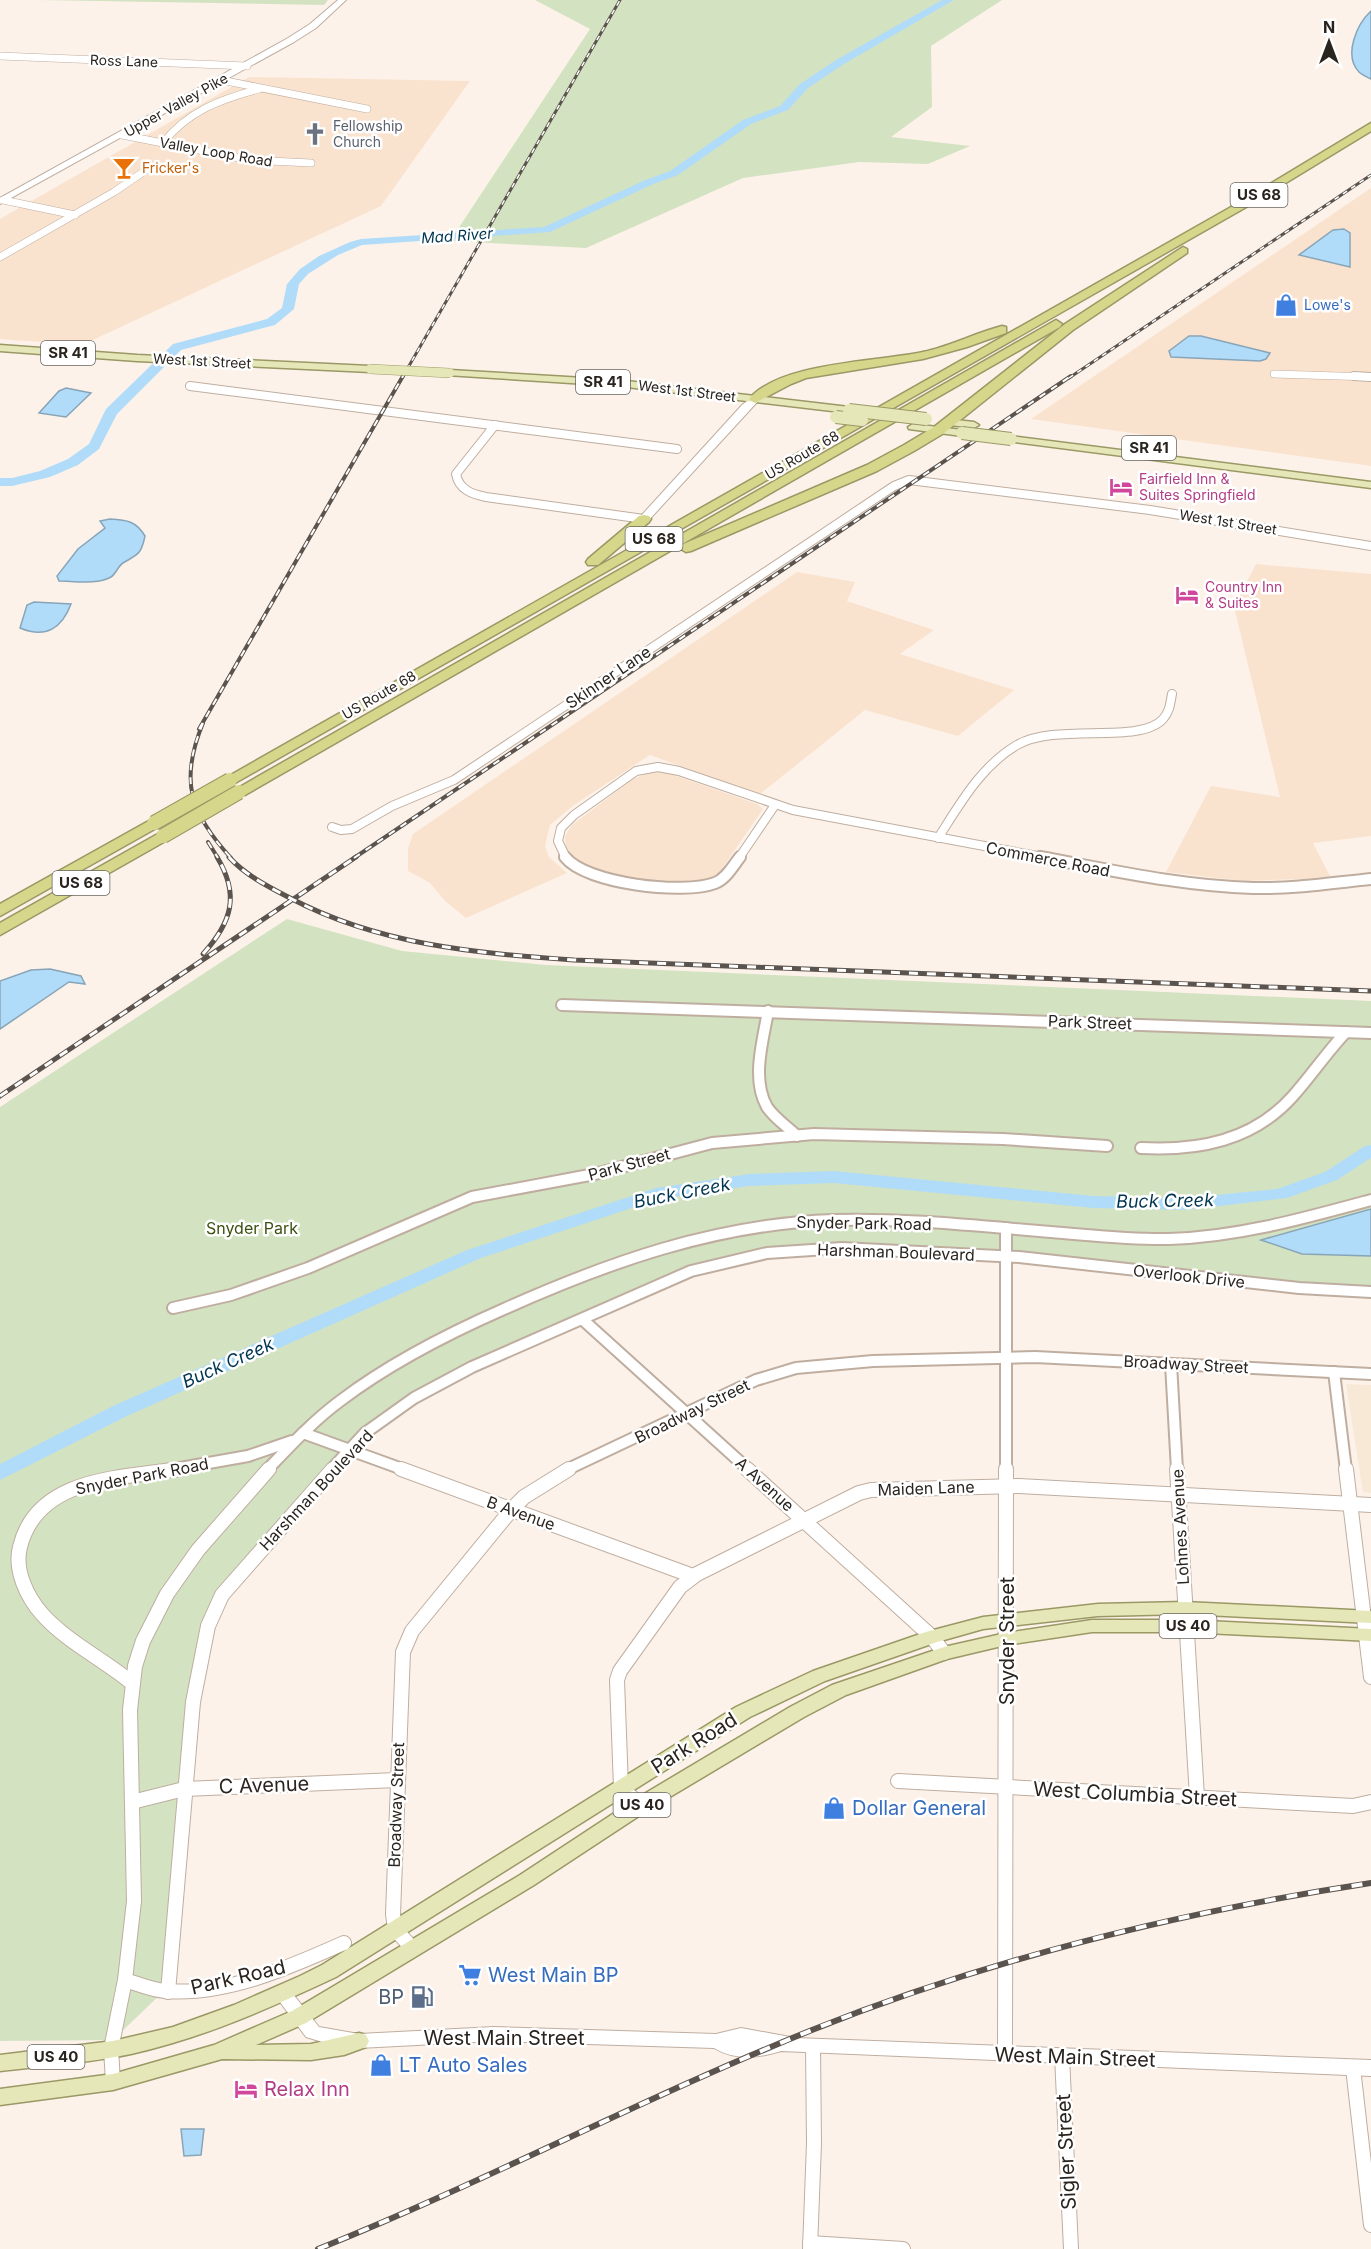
<svg xmlns="http://www.w3.org/2000/svg" width="1371" height="2249" viewBox="0 0 1371 2249" font-family="Inter,sans-serif">
	<style>
		.built { fill: #fae3ce }
		.education { fill: #f8e8d6 }
		.green { fill: #d3e2c1 }
		.water { fill: #b1dcf9; stroke: #88a5b8; stroke-width: 1.5 }
		.lines { fill: none; stroke-linecap: round; stroke-linejoin: round }
		.river { fill: #b1dcf9; fill-rule: evenodd }
		.street-far3-casing { stroke: #bfaea0; stroke-width: 8 }
		.street-far2-casing { stroke: #bfaea0; stroke-width: 10 }
		.street-far1-casing { stroke: #bfaea0; stroke-width: 14 }
		.street-casing { stroke: #bfaea0; stroke-width: 16 }
		.secondary-casing { stroke: #bfaea0; stroke-width: 2 }
		.primary-casing { stroke: #9a9865; stroke-width: 3 }
		.highway-casing { stroke: #9a9865; stroke-width: 3 }
		.street-far3 { stroke: #fff; stroke-width: 7 }
		.street-far2 { stroke: #fff; stroke-width: 8 }
		.street-far1 { stroke: #fff; stroke-width: 10 }
		.street { stroke: #fff; stroke-width: 14 }
		.secondary { fill: #fff; fill-rule: evenodd }
		.primary { fill: #e6e7b9; fill-rule: evenodd }
		.highway { fill: #d6d78b; fill-rule: evenodd }
		.rail-far3-casing { stroke: #5b544e; stroke-width: 3 }
		.rail-far2-casing { stroke: #5b544e; stroke-width: 4 }
		.rail-far1-casing { stroke: #5b544e; stroke-width: 5 }
		.rail-casing { stroke: #5b544e; stroke-width: 6 }
		.rail-far3 { stroke: #fff; stroke-width: 1.5; stroke-dasharray: 5; stroke-linecap: butt }
		.rail-far2 { stroke: #fff; stroke-width: 2; stroke-dasharray: 7; stroke-linecap: butt }
		.rail-far1 { stroke: #fff; stroke-width: 3; stroke-dasharray: 9; stroke-linecap: butt }
		.rail { stroke: #fff; stroke-width: 4; stroke-dasharray: 11; stroke-linecap: butt }
		.primary-bridge-far1-casing { stroke: #9a9865; stroke-width: 10; stroke-linecap: butt }
		.primary-bridge-casing { stroke: #9a9865; stroke-width: 14; stroke-linecap: butt }
		.highway-bridge-casing { stroke: #9a9865; stroke-width: 16; stroke-linecap: butt }
		.primary-bridge-far1 { stroke: #e6e7b9; stroke-width: 9 }
		.primary-bridge { stroke: #e6e7b9; stroke-width: 12 }
		.highway-bridge { stroke: #d6d78b; stroke-width: 14 }
		.labels { text-anchor: middle; stroke-width: 5; stroke-linejoin: round; paint-order: stroke }
		.far-street-label { font-size: 14px; fill: #2a241f; stroke: #fff }
		.far-worship-label { font-size: 14px; fill: #5b616d; stroke: #fff; text-anchor: start }
		.far-food-label { font-size: 14px; fill: #c56008; stroke: #fff; text-anchor: start }
		.far-shop-label { font-size: 14px; fill: #366cbe; stroke: #fff; text-anchor: start }
		.far-hotel-label { font-size: 14px; fill: #b23c85; stroke: #fff; text-anchor: start }
		.shield { fill: #fff; stroke: #6a6662; stroke-width: 1.5 }
		.shield-label { font-size: 15px; font-weight: bold; fill: #2a241f }
		.far-water-label { font-size: 15px; font-style: italic; fill: #003652; stroke: #fff }
		.street-label { font-size: 16px; fill: #2a241f; stroke: #fff }
		.park-label { font-size: 16px; fill: #3b5011; stroke: #fff }
		.water-label { font-size: 18px; font-style: italic; fill: #003652; stroke: #fff }
		.near-street-label { font-size: 20px; fill: #2a241f; stroke: #fff }
		.near-shop-label { font-size: 20px; fill: #366cbe; stroke: #fff; text-anchor: start }
		.near-service-label { font-size: 20px; fill: #4e5e75; stroke: #fff; text-anchor: end }
		.near-hotel-label { font-size: 20px; fill: #b23c85; stroke: #fff; text-anchor: start }
	</style>
	<rect width="100%" height="100%" fill="#fdf2e9"/>
	<g class="built">
		<path d="M249,77l221,4 -89,125 -299,139 -82,-6v-120z"/>
		<path d="M1371,188v278l-340,-47z"/>
		<path d="M1256,564l115,10v262l-58,7 18,35 -87,3 -78,-9 45,-86 69,11 -46,-190z"/>
		<path d="M797,572l58,10 -8,19 87,29 -34,24 114,36 -56,46 -93,-26 -106,85 -109,-40 -76,50 -24,20 -5,21 4,11 18,16 -101,45 -21,-17 -15,-18 -22,-12v-23l5,-14z"/>
		<path d="M655,770l10,2 92,32 6,5 -46,67 -9,5h-51l-53,-7 -25,-10 -13,-14 -1,-14 7,-11 61,-46z"/>
	</g>
	<path class="education" d="M1346,1384l25,1v108l-8,-1z"/>
	<g class="green">
		<path d="M39,0h289l-4,5z"/>
		<path d="M535,0h467l-71,46 1,61 -41,30 79,9 -42,18 -69,-2 -116,16 -157,70 -136,-7 140,-212z"/>
		<path d="M287,919l115,32 144,14 825,36v290l-363,-34 -212,-8 -84,15 -240,103 -123,83 -127,146 -29,106 -27,287 -53,51 -113,1v-934z"/>
	</g>
	<g class="water">
		<path d="M1371,11v68c-4,-2 -9,-4 -12,-7 -16,-17 -2,-48 12,-61z"/>
		<path d="M1344,229l6,4v34l-51,-12 34,-25z"/>
		<path d="M1189,336h12l69,17 -4,6 -6,2 -89,-4 -2,-6z"/>
		<path d="M66,388l25,5 -25,24 -27,-4 20,-22z"/>
		<path d="M110,519c17,1 26,2 35,17 -4,19 -7,18 -22,27 -5,3 -7,11 -12,14 -13,8 -38,4 -52,4l-2,-5 21,-27 27,-21 -5,-7z"/>
		<path d="M34,602l37,2c-9,24 -25,35 -51,24l7,-23z"/>
		<path d="M50,969l31,7 4,8 -16,-2 -69,47v-48l31,-11z"/>
		<path d="M1371,1209v47l-69,-2 -41,-14z"/>
		<path d="M181,2129h23l-3,26 -17,1z"/>
	</g>
	<g class="lines">
		<g class="river">
			<path d="M942,0h12l-110,64 -36,24 -20,22 -37,14 -73,51 -27,10 -101,47 -188,13 -24,10 -30,19 -9,10 -5,25 -19,16 -94,25 -64,64 -18,35 -21,16 -28,12 -38,9h-12v-8h12l28,-7 28,-12 21,-15 17,-35 67,-65 94,-25 15,-11 5,-24 13,-15 19,-13 31,-14 11,-3 183,-12 99,-46 27,-10 73,-51 37,-14 20,-22 36,-24z"/>
			<path d="M1371,1145v13l-34,22 -50,18 -102,12 -92,-2 -259,-25 -85,3 -90,13 -178,59 -354,158 -127,64v-16l113,-58 354,-156 189,-62 93,-14 85,-3 259,25 92,2 92,-9 48,-17 40,-26z"/>
		</g>
		<g class="street-far3-casing">
			<g id="street-far3">
				<path d="M0,56l247,10"/>
				<path d="M221,80l146,29"/>
				<path d="M122,135l128,25 61,3"/>
				<path d="M163,143c25,-32 58,-44 96,-54"/>
				<path d="M3,200l72,15"/>
				<path d="M0,257l114,-65 38,-26"/>
				<path d="M1274,374l97,3"/>
			</g>
		</g>
		<g class="street-far2-casing">
			<g id="street-far2">
				<path d="M1354,376l17,1"/>
				<path d="M190,386l487,63"/>
				<path d="M495,425l-39,49c3,16 16,20 30,23l158,22"/>
				<path d="M332,827l9,3 11,-1 40,-23 62,-26 440,-294 15,-6 241,30 221,36"/>
				<path d="M938,838c22,-34 43,-72 79,-93 40,-23 123,0 146,-26 7,-8 7,-15 9,-25"/>
				<path d="M566,858l-8,-17 3,-13 13,-13 62,-44 22,-4 21,4 114,39 255,48"/>
				<path d="M739,858l36,-53"/>
			</g>
		</g>
		<g class="street-far1-casing">
			<g id="street-far1">
				<path d="M565,857c21,27 119,38 150,26 11,-4 18,-17 25,-26"/>
				<path d="M1040,857c71,13 141,29 213,31 39,1 79,-5 118,-9"/>
				<path d="M562,1005l809,28"/>
				<path d="M768,1011c-5,30 -17,68 -1,96 8,12 20,19 30,29"/>
				<path d="M1141,1148c57,3 112,-7 152,-52 18,-20 34,-44 53,-64"/>
				<path d="M173,1308l58,-13 77,-27 164,-71 123,-23 117,-31 102,-9 189,5 104,7"/>
				<path d="M582,1319l167,151"/>
				<path d="M1171,1364l6,106"/>
				<path d="M1334,1372l12,98"/>
				<path d="M303,1433l102,37"/>
				<path d="M169,1470l79,-14 44,-15"/>
				<path d="M267,1470c23,-24 46,-49 73,-69 50,-38 107,-67 164,-92 105,-47 212,-85 329,-89 72,-2 145,6 218,12 39,3 78,8 118,7 69,-2 136,-21 202,-39"/>
				<path d="M331,1470l34,-37 49,-35 58,-31 219,-96 76,-18 75,-5 177,9 280,31 72,4"/>
				<path d="M566,1470l190,-90 40,-12 77,-7 162,-4 336,17"/>
				<path d="M1006,1470v-242"/>
			</g>
		</g>
		<g class="street-casing">
			<g id="street">
				<path d="M401,1469l292,107"/>
				<path d="M747,1469l185,168 12,16"/>
				<path d="M1177,1469l20,328"/>
				<path d="M1346,1469l25,208"/>
				<path d="M132,1683c-29,-24 -65,-41 -90,-69 -15,-17 -28,-44 -22,-67 17,-70 101,-69 159,-78"/>
				<path d="M898,1781l455,25 18,-4"/>
				<path d="M132,1802l52,-13 213,-9"/>
				<path d="M641,1805l-20,-17 -4,-108 3,-9 60,-84 17,-13 162,-81 12,-3 148,-4 352,19"/>
				<path d="M412,1948l-17,-19 -2,-15 10,-262 9,-21 100,-122 12,-12 45,-28"/>
				<path d="M125,1980c13,4 27,10 40,11 61,5 125,-24 179,-48"/>
				<path d="M168,1992l25,-290 15,-76 14,-31 111,-126"/>
				<path d="M1005,2054l1,-585"/>
				<path d="M1062,2056l9,193"/>
				<path d="M1353,2068l18,157"/>
				<path d="M113,2082l-2,-33 14,-69 9,-79 -4,-191 5,-44 8,-25 24,-47 31,-44 71,-81"/>
				<path d="M810,2243l93,6"/>
				<path d="M810,2249l4,-106 -1,-97"/>
			</g>
		</g>
		<g class="secondary-casing">
			<g id="secondary">
				<path d="M338,0h8l-30,28 -22,14 -294,162v-6l288,-160 22,-14z"/>
				<path d="M752,397l8,2 -112,122h-8v-4l102,-112z"/>
				<path d="M283,1987l6,2 30,38 40,7 135,-7 222,7 25,-6 55,10 575,22v16l-590,-25c-23,7 -45,10 -67,-3l-220,-7 -135,7 -30,-4 -23,-7 -32,-43 3,-5z"/>
			</g>
		</g>
		<g class="primary-casing">
			<g id="primary">
				<path d="M0,345l137,10 233,11 5,3 -5,3 -233,-11 -137,-10z"/>
				<path d="M450,370l168,10 231,27 5,3 -5,3 -231,-27 -172,-11 -1,-2z"/>
				<path d="M947,419l27,3 5,3 -5,3 -31,-4 -1,-2z"/>
				<path d="M913,424l49,6 5,3 -5,3 -53,-7 -1,-2z"/>
				<path d="M1011,436l360,46v6l-364,-47 -1,-2z"/>
				<path d="M1185,1602l186,9v12l-186,-9 -87,2 -115,13 -46,13 -112,39 -75,36 -414,260c-66,31 -133,61 -205,77 -43,9 -87,12 -131,17v-16l113,-14 60,-14 61,-22 66,-29 22,-11 414,-258 77,-36 113,-39 57,-15 115,-13z"/>
				<path d="M1092,1620h94l185,9v12l-185,-9h-94l-86,13 -59,14 -101,36 -42,22 -156,93 -114,75 -228,138 -50,22 55,-1 48,-11 7,2 3,6 -3,6 -22,8 -33,5 -89,-1 -109,31 -113,15v-16l113,-15 101,-29 78,-34 228,-136 114,-75 156,-93 42,-22 112,-38 62,-14z"/>
			</g>
		</g>
		<g class="highway-casing">
			<g id="highway">
				<path d="M1371,123v8l-123,75 -1013,577h-10l-3,-3 1018,-578z"/>
				<path d="M1183,247l4,2v4l-114,77 -129,103 -30,18 -37,20 -186,80 -5,1 -7,-4 2,-3 186,-80 37,-20 30,-18 131,-103z"/>
				<path d="M1056,320l6,4 -2,3 -815,468h-12l-2,-3z"/>
				<path d="M1002,326l4,1v6l-39,14 -44,12 -117,19 -15,6 -36,19 -6,-4c31,-37 128,-37 174,-47 28,-6 52,-19 79,-26z"/>
				<path d="M644,515l5,1 2,3 -2,3 -51,43h-10l-2,-3 2,-3 51,-43z"/>
				<path d="M154,818l6,2 2,3 -2,3 -160,90v-12z"/>
				<path d="M163,831l6,2 2,3 -2,3 -169,96v-12z"/>
			</g>
		</g>
		<use href="#street-far3" class="street-far3"/>
		<use href="#street-far2" class="street-far2"/>
		<use href="#street-far1" class="street-far1"/>
		<use href="#street" class="street"/>
		<use href="#secondary" class="secondary"/>
		<use href="#primary" class="primary"/>
		<use href="#highway" class="highway"/>
		<g class="rail-far3-casing">
			<g id="rail-far3">
				<path d="M402,378l218,-378"/>
				<path d="M1069,378l302,-203"/>
			</g>
		</g>
		<g class="rail-far2-casing">
			<g id="rail-far2">
				<path d="M203,723c-24,58 -13,90 28,135"/>
				<path d="M199,729l204,-353"/>
				<path d="M208,842l10,16"/>
				<path d="M354,858l717,-482"/>
			</g>
		</g>
		<g class="rail-far1-casing">
			<g id="rail-far1">
				<path d="M229,857c16,18 40,30 61,41 89,47 185,55 284,62l797,31"/>
				<path d="M203,954c29,-32 37,-59 14,-97"/>
				<path d="M0,1096l356,-239"/>
			</g>
		</g>
		<g class="rail-casing">
			<path id="rail" d="M318,2249c167,-67 327,-152 494,-219 180,-72 368,-118 559,-147"/>
		</g>
		<use href="#rail-far3" class="rail-far3"/>
		<use href="#rail-far2" class="rail-far2"/>
		<use href="#rail-far1" class="rail-far1"/>
		<use href="#rail" class="rail"/>
		<g class="primary-bridge-far1-casing">
			<path id="primary-bridge-far1" d="M370,369l80,4"/>
		</g>
		<g class="primary-bridge-casing">
			<g id="primary-bridge">
				<path d="M849,410l77,9"/>
				<path d="M836,417l26,3"/>
				<path d="M962,433l49,6"/>
			</g>
		</g>
		<g class="highway-bridge-casing">
			<g id="highway-bridge">
				<path d="M154,823l76,-43"/>
				<path d="M163,836l76,-44"/>
			</g>
		</g>
		<use href="#primary-bridge-far1" class="primary-bridge-far1"/>
		<use href="#primary-bridge" class="primary-bridge"/>
		<use href="#highway-bridge" class="highway-bridge"/>
	</g>
	<defs>
		<g id="church-bare" transform="scale(1.8)"><path d="M-1.2-6h2.4v3.5h3.3v2.4h-3.3V6h-2.4V-.1h-3.3v-2.4h3.3Z" fill="#6b7280" stroke="#fff" stroke-width="2.5" paint-order="stroke"/></g>
		<g id="bar-bare" transform="scale(1.8)"><path d="M-6-5H6L.8 .8V4.5H3.5V6h-7V4.5H-.8V.8Z" fill="#e8710a" stroke="#fff" stroke-width="2.5" paint-order="stroke"/></g>
		<g id="shop-bare" transform="scale(1.8)"><path d="M-5-2.5h2.3a2.7 3.5 0 0 1 5.4 0H5L5.5 6h-11ZM-1.5-2.5h3a1.5 2.3 0 0 0-3 0Z" fill="#3f7fe0" stroke="#fff" stroke-width="2.5" paint-order="stroke"/></g>
		<g id="hotel-bare" transform="scale(1.8)"><path d="M-6-4.5h1.5V1H6V5H4.5V3h-9V5H-6ZM-4 0a1.8 1.8 0 1 1 3.6 0ZM.5 0V-2.5h3Q6-2.5 6 0Z" fill="#d1479c" stroke="#fff" stroke-width="2.5" paint-order="stroke"/></g>
		<g id="supermarket-bare" transform="scale(1.8)"><path d="M-6-5.5h2.5l.6 2H6L4.5 2H-2.5L-4.4-4H-6ZM-1.5 3.2a1.3 1.3 0 1 0 .1 0ZM3 3.2a1.3 1.3 0 1 0 .1 0Z" fill="#3f7fe0" stroke="#fff" stroke-width="2.5" paint-order="stroke"/></g>
		<g id="fuel-bare" transform="scale(1.8)"><path d="M-5.5-6h7V0h2V4h1.3V-2.5L3-4.5l.8-.8L6-3V5H2.5V1h-1V6h-7ZM-4.2-4.7v3.2H.2V-4.7Z" fill="#5c6f8a" stroke="#fff" stroke-width="2.5" paint-order="stroke"/></g>
	</defs>
	<g fill-rule="evenodd">
		<use href="#church-bare" x="315" y="134"/>
		<use href="#bar-bare" x="124" y="168"/>
		<use href="#shop-bare" x="1286" y="305"/>
		<use href="#hotel-bare" x="1121" y="487"/>
		<use href="#hotel-bare" x="1187" y="595"/>
		<use href="#shop-bare" x="834" y="1808"/>
		<use href="#supermarket-bare" x="470" y="1975"/>
		<use href="#fuel-bare" x="422" y="1997"/>
		<use href="#shop-bare" x="381" y="2065"/>
		<use href="#hotel-bare" x="246" y="2089"/>
	</g>
	<g class="labels">
		<g class="far-street-label">
			<text transform="translate(124 61) rotate(2)" y="5">Ross Lane</text>
			<text transform="translate(176 105) rotate(-29)" y="5">Upper Valley Pike</text>
			<text transform="translate(216 152) rotate(10)" y="5">Valley Loop Road</text>
			<text transform="translate(202 361) rotate(3)" y="5">West 1st Street</text>
			<text transform="translate(687 391) rotate(7)" y="5">West 1st Street</text>
			<text transform="translate(802 455) rotate(-30)" y="5">US Route 68</text>
			<text transform="translate(1228 522) rotate(9)" y="5">West 1st Street</text>
			<text transform="translate(379 695) rotate(-30)" y="5">US Route 68</text>
		</g>
		<g class="far-worship-label">
			<text x="333" y="131">Fellowship<tspan x="333" dy="16">Church</tspan></text>
		</g>
		<g class="far-food-label">
			<text x="142" y="173">Fricker's</text>
		</g>
		<g class="far-shop-label">
			<text x="1304" y="310">Lowe's</text>
		</g>
		<g class="far-hotel-label">
			<text x="1139" y="484">Fairfield Inn &amp;<tspan x="1139" dy="16">Suites Springfield</tspan></text>
			<text x="1205" y="592">Country Inn<tspan x="1205" dy="16">&amp; Suites</tspan></text>
		</g>
		<g class="shield">
			<rect x="1230.5" y="183" width="57" height="24" rx="4.5"/>
			<rect x="41" y="341" width="54" height="24" rx="4.5"/>
			<rect x="576" y="370" width="54" height="24" rx="4.5"/>
			<rect x="1122" y="436" width="54" height="24" rx="4.5"/>
			<rect x="625.5" y="527" width="57" height="24" rx="4.5"/>
			<rect x="52.5" y="871" width="57" height="24" rx="4.5"/>
			<rect x="1159.5" y="1614" width="57" height="24" rx="4.5"/>
			<rect x="613.5" y="1793" width="57" height="24" rx="4.5"/>
			<rect x="27.5" y="2045" width="57" height="24" rx="4.5"/>
		</g>
		<g class="shield-label">
			<text x="1259" y="200">US 68</text>
			<text x="68" y="358">SR 41</text>
			<text x="603" y="387">SR 41</text>
			<text x="1149" y="453">SR 41</text>
			<text x="654" y="544">US 68</text>
			<text x="81" y="888">US 68</text>
			<text x="1188" y="1631">US 40</text>
			<text x="642" y="1810">US 40</text>
			<text x="56" y="2062">US 40</text>
		</g>
		<g class="far-water-label">
			<text transform="translate(457 236) rotate(-4)" y="5">Mad River</text>
		</g>
		<g class="street-label">
			<text transform="translate(608 677) rotate(-34)" y="6">Skinner Lane</text>
			<text transform="translate(1048 859) rotate(11)" y="6">Commerce Road</text>
			<text transform="translate(1090 1022) rotate(2)" y="6">Park Street</text>
			<text transform="translate(629 1164) rotate(-15)" y="6">Park Street</text>
			<text transform="translate(864 1223) rotate(1)" y="6">Snyder Park Road</text>
			<text transform="translate(896 1252) rotate(2)" y="6">Harshman Boulevard</text>
			<text transform="translate(1189 1276) rotate(6)" y="6">Overlook Drive</text>
			<text transform="translate(1186 1364) rotate(3)" y="6">Broadway Street</text>
			<text transform="translate(692 1411) rotate(-26)" y="6">Broadway Street</text>
			<text transform="translate(142 1476) rotate(-11)" y="6">Snyder Park Road</text>
			<text transform="translate(765 1484) rotate(42)" y="6">A Avenue</text>
			<text transform="translate(926 1488) rotate(-2)" y="6">Maiden Lane</text>
			<text transform="translate(316 1490) rotate(-47)" y="6">Harshman Boulevard</text>
			<text transform="translate(521 1513) rotate(20)" y="6">B Avenue</text>
			<text transform="translate(1180 1527) rotate(-93)" y="6">Lohnes Avenue</text>
			<text transform="translate(396 1805) rotate(-88)" y="6">Broadway Street</text>
		</g>
		<g class="park-label">
			<text x="252" y="1234">Snyder Park</text>
		</g>
		<g class="water-label">
			<text transform="translate(682 1193) rotate(-11)" y="6">Buck Creek</text>
			<text transform="translate(1165 1201) rotate(-1)" y="6">Buck Creek</text>
			<text transform="translate(228 1363) rotate(-24)" y="6">Buck Creek</text>
		</g>
		<g class="near-street-label">
			<text transform="translate(1007 1641) rotate(-90)" y="7">Snyder Street</text>
			<text transform="translate(694 1743) rotate(-32)" y="7">Park Road</text>
			<text transform="translate(264 1785) rotate(-2)" y="7">C Avenue</text>
			<text transform="translate(1135 1794) rotate(3)" y="7">West Columbia Street</text>
			<text transform="translate(238 1977) rotate(-13)" y="7">Park Road</text>
			<text x="504" y="2045">West Main Street</text>
			<text transform="translate(1075 2057) rotate(2)" y="7">West Main Street</text>
			<text transform="translate(1066 2152) rotate(-93)" y="7">Sigler Street</text>
		</g>
		<g class="near-shop-label">
			<text x="852" y="1815">Dollar General</text>
			<text x="488" y="1982">West Main BP</text>
			<text x="399" y="2072">LT Auto Sales</text>
		</g>
		<g class="near-service-label">
			<text x="404" y="2004">BP</text>
		</g>
		<g class="near-hotel-label">
			<text x="264" y="2096">Relax Inn</text>
		</g>
	</g>
	<g transform="translate(1329 42)" stroke="#ffffff" stroke-width="4.5" paint-order="stroke">
	<path d="M0-4.5L10 22L0 15L-10 22Z" fill="#2a241f"/>
	<text y="-9" font-size="16" font-weight="bold" text-anchor="middle" fill="#2a241f">N</text>
	</g>
</svg>
